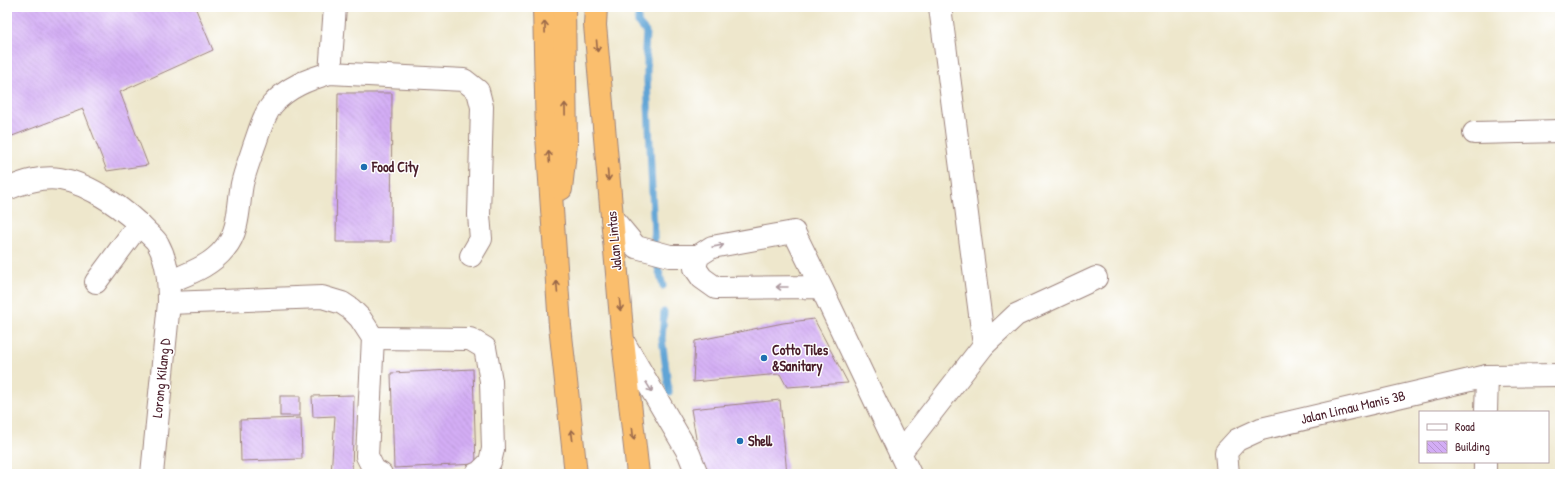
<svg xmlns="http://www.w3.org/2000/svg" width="1567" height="481" viewBox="0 0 1567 481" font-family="'Patrick Hand',sans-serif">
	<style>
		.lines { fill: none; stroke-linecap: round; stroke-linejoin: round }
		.stream { stroke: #61a4d5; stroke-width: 7 }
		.building { fill: url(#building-back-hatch) }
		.minor-casing { stroke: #9c837c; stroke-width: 24 }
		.highway-casing { stroke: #9c837c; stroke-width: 24 }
		.minor { stroke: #fff; stroke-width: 22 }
		.highway { stroke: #fabe6d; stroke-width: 22 }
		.oneway { stroke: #996749 }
		.oneway2 { stroke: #ae9aa0 }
		.poi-dot { fill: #1f6fb2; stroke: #fff; stroke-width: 1.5 }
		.labels { text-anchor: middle; stroke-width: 3; stroke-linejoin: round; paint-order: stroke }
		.poi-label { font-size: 14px; font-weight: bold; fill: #4a1f2b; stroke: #fff; text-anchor: start }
		.street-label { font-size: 14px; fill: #4a1f2b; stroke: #fff }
	</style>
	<defs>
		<pattern id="building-back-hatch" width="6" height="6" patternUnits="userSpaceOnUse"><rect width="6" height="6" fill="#d3adf5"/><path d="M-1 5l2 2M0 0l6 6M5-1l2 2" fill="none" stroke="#b794d2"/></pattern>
	</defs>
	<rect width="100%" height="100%" fill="#fff"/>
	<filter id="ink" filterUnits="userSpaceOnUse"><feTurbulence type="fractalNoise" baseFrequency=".025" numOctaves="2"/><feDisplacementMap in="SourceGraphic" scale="8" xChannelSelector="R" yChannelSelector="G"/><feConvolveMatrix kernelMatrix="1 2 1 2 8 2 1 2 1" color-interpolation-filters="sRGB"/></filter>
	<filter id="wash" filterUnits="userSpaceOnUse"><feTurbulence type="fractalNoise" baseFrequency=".012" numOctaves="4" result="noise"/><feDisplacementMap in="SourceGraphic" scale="16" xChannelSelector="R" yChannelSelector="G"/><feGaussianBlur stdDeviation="0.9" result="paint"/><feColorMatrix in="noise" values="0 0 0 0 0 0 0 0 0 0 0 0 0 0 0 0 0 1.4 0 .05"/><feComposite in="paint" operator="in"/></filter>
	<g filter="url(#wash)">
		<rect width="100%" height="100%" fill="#eee7cc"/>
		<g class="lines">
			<g class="stream">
				<path d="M638,7v16l8,9 -1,18 2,10v20l8,177 8,29"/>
				<path d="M664,312l-2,27 7,53"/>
			</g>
		</g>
		<g id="blocks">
			<g class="building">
				<path d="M7,7h188l18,43 -93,42 28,73 -41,6 -24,-62 -76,29z"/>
				<path d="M338,93h54l-1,149h-55z"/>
				<path d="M814,319l34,64 -61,4 -7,-13 -87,8 2,-41 88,-18z"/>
				<path d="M473,369l3,95 -82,4 -3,-95z"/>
				<path d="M354,395l-2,79h-21l4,-58 -22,1 -1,-21z"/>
				<rect x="280" y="396" width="20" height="20"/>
				<path d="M780,400l7,74h-85l-11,-65z"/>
				<path d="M301,418l1,41 -61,2 -1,-41z"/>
				<path d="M324,472v2h-13v-1z"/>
			</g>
		</g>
	</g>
	<g filter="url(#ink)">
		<use href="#blocks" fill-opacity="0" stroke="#9c837c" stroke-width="1"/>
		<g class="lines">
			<g class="minor-casing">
				<g id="minor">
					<path d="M330,73l5,-66"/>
					<path d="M1474,133l86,-2"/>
					<path d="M7,189c17,-7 35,-13 53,-10 31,5 67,32 88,54 3,3 8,7 10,11 10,18 11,39 11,59l-17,171"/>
					<path d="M612,218l24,29 34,9h28"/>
					<path d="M96,282l43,-58"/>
					<path d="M169,282c21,-9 42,-16 56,-34 15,-18 13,-43 17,-64 3,-13 8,-25 12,-38 5,-13 9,-30 18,-41 15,-18 37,-26 58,-32l134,7 14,11 4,16 -3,108 2,24 -10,17"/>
					<path d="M821,287l-105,1 -14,-10 -7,-10 3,-12 14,-9 82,-15 27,55 89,187"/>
					<path d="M169,303l153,-6 20,6 9,6 9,9 13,20 -6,118 7,14 7,4"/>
					<path d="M373,338l97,1 15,9 6,33 2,68 -3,13 -11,11 -3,1"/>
					<path d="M623,341l66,113 8,20"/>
					<path d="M984,345l32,-30 80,-37"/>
					<path d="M1486,412l1,-36"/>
					<path d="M900,453l84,-108 -44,-338"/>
					<path d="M1228,474l-2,-22 11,-12 24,-11 226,-53 73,-1"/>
					<path d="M1485,474v-12"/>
				</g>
			</g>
			<g class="highway-casing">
				<g id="highway">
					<path d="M544,7l3,129 13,190 16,148"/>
					<path d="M596,7l-1,18 28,316 15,133"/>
					<path d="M561,189l5,-46 -2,-136"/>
				</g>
			</g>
			<use href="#minor" class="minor"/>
			<use href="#highway" class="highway"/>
		</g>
		<defs><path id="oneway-shaft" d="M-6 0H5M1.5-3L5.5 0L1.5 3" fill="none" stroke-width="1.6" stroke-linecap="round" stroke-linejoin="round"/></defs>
		<g class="oneway">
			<use href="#oneway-shaft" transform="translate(545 27) rotate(-91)"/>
			<use href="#oneway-shaft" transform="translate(597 46) rotate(85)"/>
			<use href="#oneway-shaft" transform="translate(565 109) rotate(-91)"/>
			<use href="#oneway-shaft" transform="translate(549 157) rotate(-94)"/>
			<use href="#oneway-shaft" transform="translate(608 175) rotate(85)"/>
			<use href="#oneway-shaft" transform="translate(557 287) rotate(-94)"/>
			<use href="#oneway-shaft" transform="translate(620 305) rotate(85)"/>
			<use href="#oneway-shaft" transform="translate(633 434) rotate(84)"/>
			<use href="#oneway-shaft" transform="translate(572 435) rotate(-97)"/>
		</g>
		<g class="oneway2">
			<use href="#oneway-shaft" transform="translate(718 246) rotate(-11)"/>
			<use href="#oneway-shaft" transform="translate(782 287) rotate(180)"/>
			<use href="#oneway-shaft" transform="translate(649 387) rotate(58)"/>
		</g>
	</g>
	<g class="poi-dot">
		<circle cx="364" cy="167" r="4"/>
		<circle cx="764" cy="358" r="4"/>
		<circle cx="740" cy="441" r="4"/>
	</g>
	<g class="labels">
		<g class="poi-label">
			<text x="372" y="172">Food City</text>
			<text x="772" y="355">Cotto Tiles<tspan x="772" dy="16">&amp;Sanitary</tspan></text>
			<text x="748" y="446">Shell</text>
		</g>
		<g class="street-label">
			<text transform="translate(614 241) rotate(-95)" y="5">Jalan Lintas</text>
			<text transform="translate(161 378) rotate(-84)" y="5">Lorong Kilang D</text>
			<text transform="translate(1353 407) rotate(-13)" y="5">Jalan Limau Manis 3B</text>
		</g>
	</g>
	<rect width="1567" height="481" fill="none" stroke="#fff" stroke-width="24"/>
	<rect x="1419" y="411" width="130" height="52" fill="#ffffff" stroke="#b7a5aa"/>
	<rect x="1427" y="424" width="20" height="6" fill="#ffffff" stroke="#b7a5aa"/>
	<text x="1455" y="431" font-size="12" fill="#4a1f2b">Road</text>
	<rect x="1427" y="441" width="20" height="12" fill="url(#building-back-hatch)" stroke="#b7a5aa"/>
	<text x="1455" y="451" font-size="12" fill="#4a1f2b">Building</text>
</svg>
